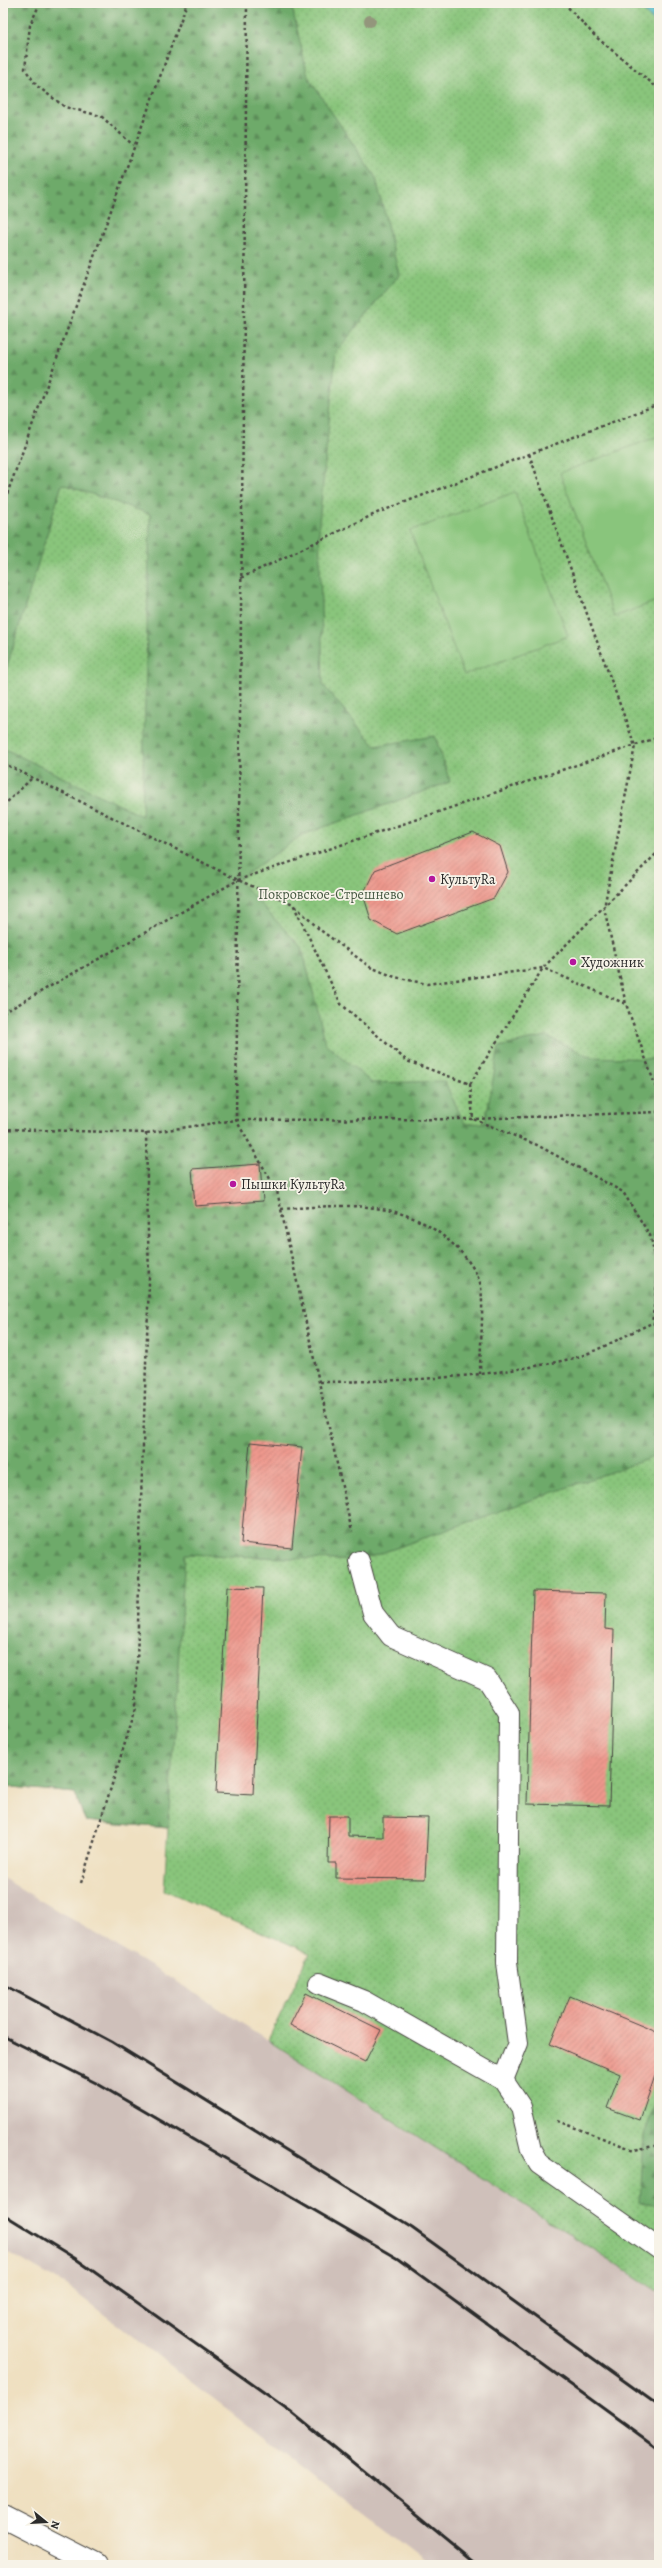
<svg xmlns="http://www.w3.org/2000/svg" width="662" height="2568" viewBox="0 0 662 2568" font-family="Alegreya,serif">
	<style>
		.railway { fill: #cfc0ba }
		.green { fill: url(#green-dots); stroke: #5a7853 }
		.forest { fill: url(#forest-firs); stroke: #4c6a4b }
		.pitch { fill: #89c57b; stroke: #5a7853 }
		.water { fill: url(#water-rules); stroke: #40767c }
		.building { fill: url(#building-hatch) }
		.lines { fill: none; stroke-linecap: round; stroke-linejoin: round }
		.lane-casing { stroke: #484642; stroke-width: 22 }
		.street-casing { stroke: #484642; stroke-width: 24 }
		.path { stroke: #484642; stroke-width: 2.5; stroke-dasharray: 3 3; stroke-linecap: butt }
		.lane { stroke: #fff; stroke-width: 20 }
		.street { stroke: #fff; stroke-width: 22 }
		.rail { stroke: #2b2b2b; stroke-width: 3 }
		.tree { fill: #93967c }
		.poi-dot { fill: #b5179e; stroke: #f7f3e8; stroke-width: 1.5 }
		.labels { text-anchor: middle; stroke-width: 3.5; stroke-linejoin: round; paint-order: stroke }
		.poi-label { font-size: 14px; fill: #2b2b2b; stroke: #f7f3e8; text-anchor: start }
		.park-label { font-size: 14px; fill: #475943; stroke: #f7f3e8 }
	</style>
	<defs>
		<pattern id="green-dots" width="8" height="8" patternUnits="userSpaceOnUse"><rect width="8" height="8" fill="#89c57b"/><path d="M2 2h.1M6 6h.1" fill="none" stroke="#76a96a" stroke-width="1.8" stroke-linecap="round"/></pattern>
		<pattern id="forest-firs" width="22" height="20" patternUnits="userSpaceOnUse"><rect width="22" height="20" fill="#6eaa6b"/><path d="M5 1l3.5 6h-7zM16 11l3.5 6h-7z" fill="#5b8b58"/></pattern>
		<pattern id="water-rules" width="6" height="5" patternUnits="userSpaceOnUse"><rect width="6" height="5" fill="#54c0cd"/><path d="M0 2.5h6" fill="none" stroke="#469ca7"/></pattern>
		<pattern id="building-hatch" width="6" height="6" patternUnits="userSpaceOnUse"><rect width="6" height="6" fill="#ee988d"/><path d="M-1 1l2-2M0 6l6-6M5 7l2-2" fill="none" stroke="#c17c73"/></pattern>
	</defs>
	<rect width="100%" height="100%" fill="#f7f3e8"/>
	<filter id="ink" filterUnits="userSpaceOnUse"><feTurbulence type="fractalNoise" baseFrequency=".025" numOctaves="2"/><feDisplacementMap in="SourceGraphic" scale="8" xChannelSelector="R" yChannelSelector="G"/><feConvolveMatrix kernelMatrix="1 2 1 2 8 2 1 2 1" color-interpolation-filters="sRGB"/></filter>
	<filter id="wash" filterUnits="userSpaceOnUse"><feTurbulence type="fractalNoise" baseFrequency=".012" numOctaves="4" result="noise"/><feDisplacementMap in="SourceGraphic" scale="16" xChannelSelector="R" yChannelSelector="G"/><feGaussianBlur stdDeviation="0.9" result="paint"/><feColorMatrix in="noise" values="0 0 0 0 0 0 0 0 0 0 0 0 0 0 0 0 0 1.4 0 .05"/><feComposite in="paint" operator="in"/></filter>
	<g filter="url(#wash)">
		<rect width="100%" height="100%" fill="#efe0c1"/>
		<path class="railway" d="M3,1878l192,115 464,299v273h-229l-363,-279 -64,-37z"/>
		<path class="green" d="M3,3h656v2289l-391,-252 42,-87 -146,-63 4,-62 -83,-7 -10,-28 -72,-7z"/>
		<g class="forest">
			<path d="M3,3h288l17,74 68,101 23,97 -63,77 -17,171 4,162 52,61 60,-10 15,46 -148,53 -64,45 64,68 24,96 46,39 72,-2 21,43 20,-1 14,-76 47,-11 44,21 69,2v396l-300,106 -174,-7 -17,274 -83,-7 -10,-28 -72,-7v-1038l139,68 8,-302 -88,-30 -59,196z"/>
			<path d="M659,2093v113l-19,-3 4,-68z"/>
		</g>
		<g class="pitch">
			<path d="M659,436v164l-45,17 -54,-144z"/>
			<path d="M515,492l53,144 -104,39 -54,-144z"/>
		</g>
		<path class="water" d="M636,3h23v24z"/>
		<g id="blocks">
			<g class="building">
				<path d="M473,832l27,14 8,26 -14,26 -97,36 -26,-14 -8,-26 12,-24z"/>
				<path d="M260,1164l3,37 -68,5 -3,-37z"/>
				<path d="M250,1442l52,5 -10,101 -51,-5z"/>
				<path d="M227,1587l36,1 -10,207 -37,-2z"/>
				<path d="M533,1591l73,2 -1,36 9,1 -5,176 -82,-2z"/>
				<path d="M329,1816h19v20l35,1v-20l45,1 -3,61 -89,-1v-15h-8z"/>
				<path d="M306,1993l75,37 -16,32 -75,-37z"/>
				<path d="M570,1996l89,37v31l-19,56 -33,-12 13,-34 -70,-30z"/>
			</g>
		</g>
	</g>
	<g filter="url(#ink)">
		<use href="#blocks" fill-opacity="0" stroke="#484642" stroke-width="1"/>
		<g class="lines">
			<g class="lane-casing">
				<g id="lane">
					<path d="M359,1561l14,52 18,23 96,43 22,34 -2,250 11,80 -15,37"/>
					<path d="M319,1983l45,18 139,79 18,27 10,43 8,14 120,85"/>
				</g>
			</g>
			<g class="street-casing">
				<path id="street" d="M3,2517l94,48"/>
			</g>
			<g class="path">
				<path d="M40,3l-10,22 -5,44 12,17 28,21 36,9 32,29"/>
				<path d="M247,3l-11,1117 41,71 75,341"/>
				<path d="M564,3l32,34 63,52"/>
				<path d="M529,454l106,292 -31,162 22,96"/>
				<path d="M3,505l184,-502"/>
				<path d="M241,578l136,-65 282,-109"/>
				<path d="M3,763l235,117 55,24 48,100 66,57 63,23 73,-116 116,-117"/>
				<path d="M3,806l29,-28"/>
				<path d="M295,906l24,23 51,38 25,10 32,7 116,-16 83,36 33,92"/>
				<path d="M3,1013l235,-133 421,-143"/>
				<path d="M470,1084l3,35 64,26 86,47 28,45 7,39 -6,47"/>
				<path d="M3,1129l143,4 90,-13 237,-1 186,-7"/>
				<path d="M281,1209c67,-4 124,-12 176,39 9,9 22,26 24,39 3,27 -1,60 -1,87"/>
				<path d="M320,1382c85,-1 171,-4 254,-24 23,-6 55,-25 78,-35l7,2"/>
				<path d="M81,1883l55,-175 5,-208 8,-218 -3,-149"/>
				<path d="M557,2121l77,29 25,-5"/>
			</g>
			<use href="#lane" class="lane"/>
			<use href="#street" class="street"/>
			<g class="rail">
				<path d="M3,1984l109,58 300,186 247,178"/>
				<path d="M3,2036l93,47 302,176 261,190"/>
				<path d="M3,2214l73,45 214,152 188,154"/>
			</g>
		</g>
		<circle class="tree" cx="370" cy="21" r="6"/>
	</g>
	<g class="poi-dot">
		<circle cx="432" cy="879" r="4"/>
		<circle cx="573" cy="962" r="4"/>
		<circle cx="233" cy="1184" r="4"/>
	</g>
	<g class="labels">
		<g class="poi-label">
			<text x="440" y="884">КультуRа</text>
			<text x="581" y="967">Художник</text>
			<text x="241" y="1189">Пышки КультуRa</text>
		</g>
		<g class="park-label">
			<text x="331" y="899">Покровское-Стрешнево</text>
		</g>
	</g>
	<rect width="662" height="2568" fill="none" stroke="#f7f3e8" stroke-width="16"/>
	<g transform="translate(46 2522) rotate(108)" stroke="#f7f3e8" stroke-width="3" paint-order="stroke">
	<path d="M0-3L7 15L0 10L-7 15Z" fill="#2b2b2b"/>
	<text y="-6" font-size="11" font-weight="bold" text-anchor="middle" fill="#2b2b2b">N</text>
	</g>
</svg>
